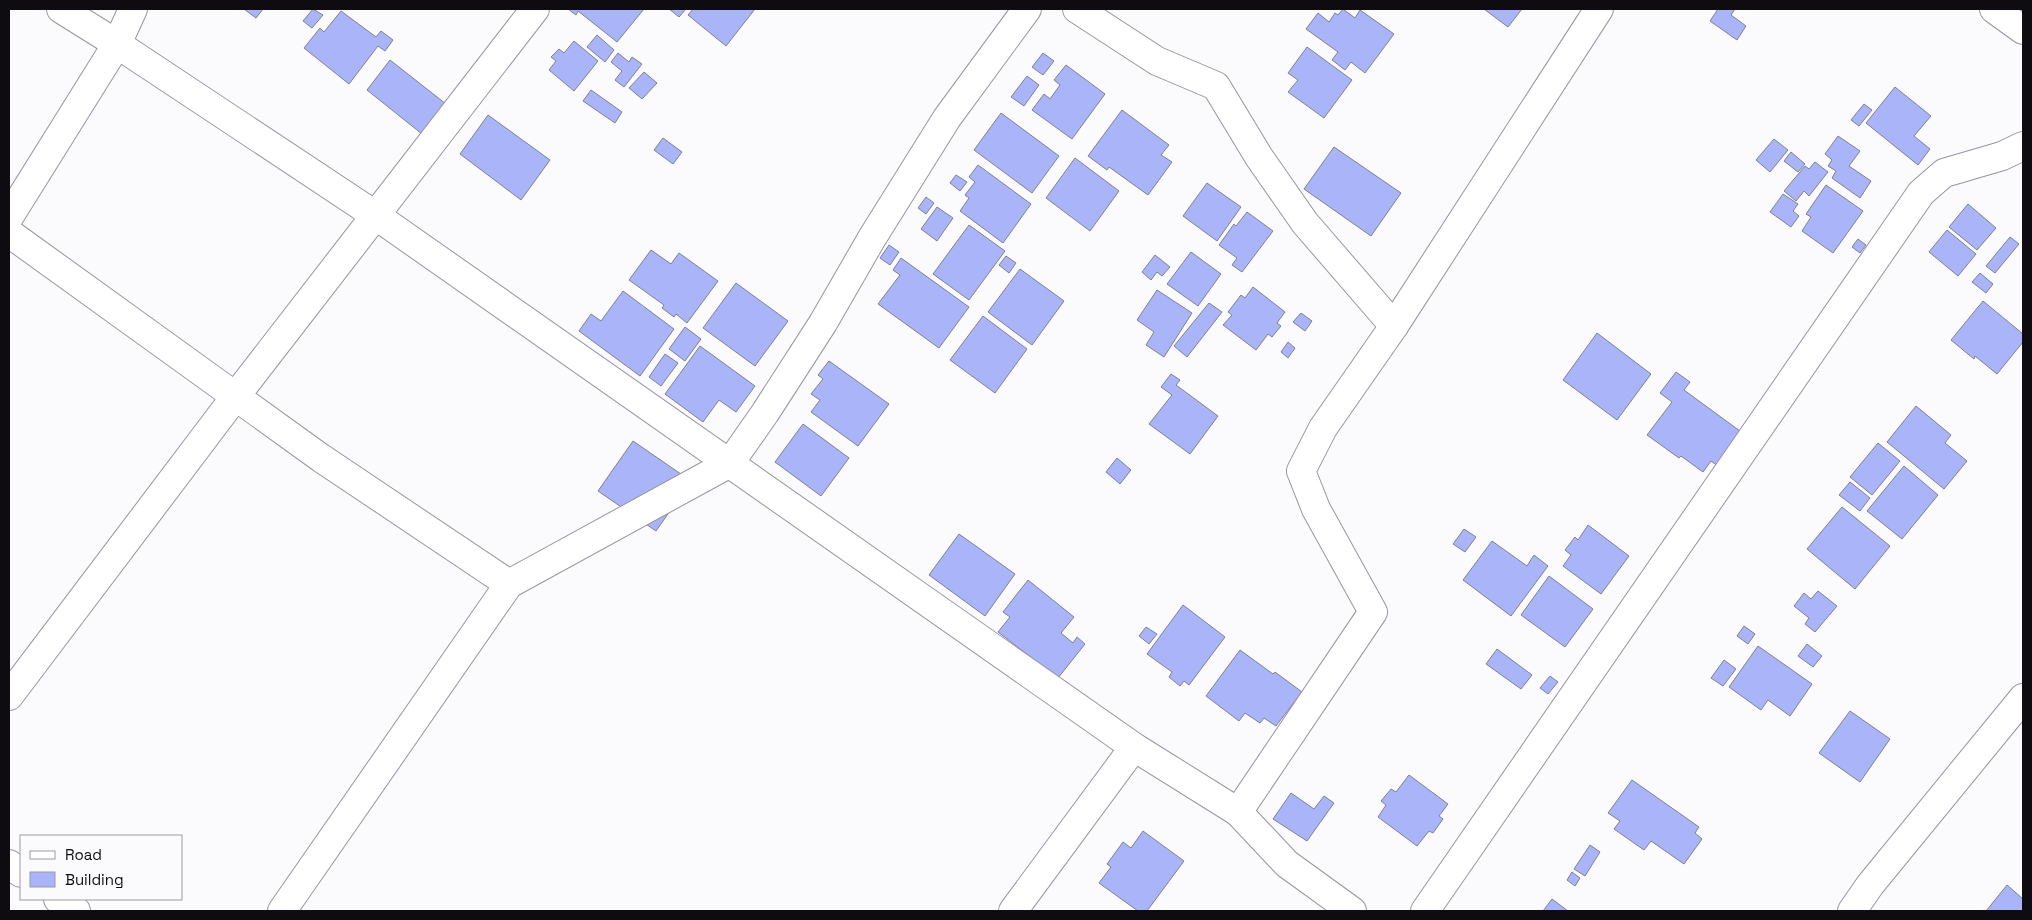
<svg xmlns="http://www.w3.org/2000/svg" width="2032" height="920" viewBox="0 0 2032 920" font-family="'Space Grotesk',sans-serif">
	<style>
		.building { fill: #a9b5f8; stroke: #7d8191 }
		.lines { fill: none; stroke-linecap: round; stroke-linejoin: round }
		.minor-casing { stroke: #9a93a3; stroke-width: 30 }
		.tertiary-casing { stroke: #9a93a3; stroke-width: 30 }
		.minor { stroke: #fff; stroke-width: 28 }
		.tertiary { stroke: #fff; stroke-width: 28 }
	</style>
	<rect width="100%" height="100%" fill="#fbfafd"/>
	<g class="building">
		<path d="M244,9h19l-7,9z"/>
		<path d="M313,9l10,6 -11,13 -9,-7z"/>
		<path d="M568,9h76l-27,33 -39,-31 -2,4z"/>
		<path d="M669,9h17l-7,8z"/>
		<path d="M693,9h62l-29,37 -38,-31z"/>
		<path d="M1343,9l12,9 5,-8 34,24 -29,39 -14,-11 -6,8 -13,-10 6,-8 -32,-23 12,-16 11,9 6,-9 3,2z"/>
		<path d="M1484,9h38l-14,18z"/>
		<path d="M1718,9h17l-4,6 15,11 -9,14 -27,-19z"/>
		<path d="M341,11l35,26 5,-6 12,9 -8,11 -7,-5 -29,38 -45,-36 16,-20 4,4z"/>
		<path d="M597,35l17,15 -9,12 -18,-15z"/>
		<path d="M574,41l24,20 -24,30 -25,-21 7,-9 -5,-4 8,-8 5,4z"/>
		<path d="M1307,47l45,33 -28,38 -36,-26 10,-12 -10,-7z"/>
		<path d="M618,53l11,9 3,-5 10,7 -18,23 -9,-7 7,-9 -11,-9z"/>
		<path d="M1043,53l11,8 -11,14 -11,-8z"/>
		<path d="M390,60l56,44 -24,30 -55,-44z"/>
		<path d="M1066,65l39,29 -33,45 -40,-29 12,-16 6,5 10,-14 -6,-5z"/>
		<path d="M644,72l13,11 -15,16 -13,-11z"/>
		<path d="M1027,76l12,9 -15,21 -13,-9z"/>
		<path d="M1895,87l36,29 -17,20 16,13 -12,16 -52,-42z"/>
		<path d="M591,90l31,22 -7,11 -32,-22z"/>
		<path d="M1864,104l8,6 -13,16 -8,-6z"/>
		<path d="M1122,110l47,35 -8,10 11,7 -24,33 -39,-28 -2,3 -19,-14z"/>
		<path d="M1001,113l58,43 -27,37 -58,-43z"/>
		<path d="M488,115l62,45 -29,40 -61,-46z"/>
		<path d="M1838,136l22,15 -11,15 22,15 -11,17 -28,-20 4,-7 -8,-5 4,-6 -7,-6z"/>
		<path d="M663,138l19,14 -9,12 -19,-14z"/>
		<path d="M1774,139l14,11 -18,22 -14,-12z"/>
		<path d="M1334,147l67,46 -30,43 -67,-47z"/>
		<path d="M1791,152l14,12 -7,8 -14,-11z"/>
		<path d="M1075,158l44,33 -29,40 -44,-33z"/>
		<path d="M1815,162l13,10 -19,24 -5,-5 -8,10 -12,-10 21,-25 4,3z"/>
		<path d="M978,165l53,39 -28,39 -43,-32 9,-13 -4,-3 10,-13 -6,-5z"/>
		<path d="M956,175l11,7 -7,9 -10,-8z"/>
		<path d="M1207,183l34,24 -24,34 -34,-25z"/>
		<path d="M1826,185l37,26 -30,42 -31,-22 9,-14 -5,-3z"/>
		<path d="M1783,194l15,10 -5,7 6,5 -8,11 -21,-15z"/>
		<path d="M926,197l8,6 -8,11 -8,-6z"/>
		<path d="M1968,204l28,24 -19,22 -28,-23z"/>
		<path d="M937,207l16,11 -16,23 -16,-12z"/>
		<path d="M1247,212l26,19 -31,41 -10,-7 5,-7 -18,-13 15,-21 2,2z"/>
		<path d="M969,225l36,26 -36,49 -36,-26z"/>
		<path d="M1947,230l29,24 -18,22 -29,-24z"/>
		<path d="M2010,237l9,7 -24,29 -9,-7z"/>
		<path d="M1858,239l8,6 -6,8 -8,-6z"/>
		<path d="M889,245l10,7 -9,13 -10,-7z"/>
		<path d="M651,250l20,14 8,-11 39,28 -31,42 -11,-9 -2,3 -12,-9 2,-3 -35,-25z"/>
		<path d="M1191,252l30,22 -23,32 -31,-22z"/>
		<path d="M1155,255l15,12 -8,9 -5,-4 -6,8 -9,-8z"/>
		<path d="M1006,256l10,7 -7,10 -10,-8z"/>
		<path d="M901,258l68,49 -30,41 -61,-44 22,-29 -7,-5z"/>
		<path d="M1020,269l44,32 -32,44 -44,-33z"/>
		<path d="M1980,273l13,11 -7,9 -14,-11z"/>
		<path d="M736,283l52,38 -33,45 -52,-38z"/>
		<path d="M1253,287l32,25 -8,11 4,3 -9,11 -4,-3 -12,16 -33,-25 9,-10 -4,-3 13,-17 4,3z"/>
		<path d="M1157,290l35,23 -28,44 -18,-12 8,-13 -17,-12z"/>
		<path d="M623,291l51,38 -34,47 -61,-45 12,-17 10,7z"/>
		<path d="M1983,301l40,33v8l-26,32 -22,-18 -1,3 -23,-19z"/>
		<path d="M1209,303l13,9 -35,45 -13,-11z"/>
		<path d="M1301,313l11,8 -7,10 -12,-9z"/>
		<path d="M983,316l44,33 -32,44 -45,-33z"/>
		<path d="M685,327l16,12 -16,22 -16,-12z"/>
		<path d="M1597,333l54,41 -34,46 -54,-40z"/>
		<path d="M1288,342l7,6 -7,10 -7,-6z"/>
		<path d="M700,346l55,40 -19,26 -17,-12 -16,22 -38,-28z"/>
		<path d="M665,354l13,9 -17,23 -12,-9z"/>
		<path d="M829,361l60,43 -31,42 -47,-34 9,-12 -9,-6 12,-15 -5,-4z"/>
		<path d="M1676,372l14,10 -6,8 60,44 -25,33 -8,-6 -8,11 -22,-16 -2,2 -32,-23 25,-33 -12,-9z"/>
		<path d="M1171,374l9,6 -4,5 42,31 -28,38 -41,-30 23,-29 -11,-8z"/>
		<path d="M1916,406l35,29 -6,8 22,18 -23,28 -57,-47z"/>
		<path d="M803,424l46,34 -28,38 -46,-34z"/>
		<path d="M633,441l58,40 -35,50 -58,-40z"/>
		<path d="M1878,443l22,18 -28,34 -22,-18z"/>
		<path d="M1117,458l14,12 -11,14 -14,-12z"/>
		<path d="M1904,466l34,29 -36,44 -35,-28z"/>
		<path d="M1850,482l20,16 -10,13 -21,-16z"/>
		<path d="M1842,507l48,39 -35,43 -48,-40z"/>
		<path d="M1588,525l41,31 -28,38 -38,-28 8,-11 -6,-5 10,-13 3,3z"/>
		<path d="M1464,529l12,8 -11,15 -12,-8z"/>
		<path d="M959,534l56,40 -30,42 -56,-41z"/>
		<path d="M1492,541l35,25 7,-11 14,11 -37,50 -48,-36z"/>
		<path d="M1549,576l44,33 -28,38 -44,-32z"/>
		<path d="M1028,580l46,37 -13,16 12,10 4,-6 8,7 -27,34 -60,-46 12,-15 -7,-5z"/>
		<path d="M1818,591l19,15 -22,26 -10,-8 4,-6 -15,-12 10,-13 7,6z"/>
		<path d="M1183,605l42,32 -36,48 -5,-4 -4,5 -11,-9 3,-5 -25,-18z"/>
		<path d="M1744,626l11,8 -7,10 -11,-8z"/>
		<path d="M1146,627l11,7 -8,10 -10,-8z"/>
		<path d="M1807,644l15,12 -9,11 -15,-11z"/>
		<path d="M1758,646l54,38 -22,32 -22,-16 -7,10 -32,-23z"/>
		<path d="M1497,649l35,26 -11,14 -35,-25z"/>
		<path d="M1240,650l33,24 2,-2 27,20 -26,34 -12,-8 -4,5 -15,-10 -6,8 -33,-25z"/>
		<path d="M1724,660l12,9 -13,17 -12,-8z"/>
		<path d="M1550,676l8,6 -10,12 -8,-6z"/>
		<path d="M1850,711l40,28 -30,43 -41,-29z"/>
		<path d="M1409,775l39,29 -9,12 4,3 -10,14 -4,-2 -12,15 -39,-29 8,-12 -5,-4 10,-12 5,3z"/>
		<path d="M1632,780l67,47 -4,6 7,6 -18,25 -33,-23 -7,9 -30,-21 6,-8 -12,-8z"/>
		<path d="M1291,793l23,16 10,-13 10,7 -27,38 -34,-22z"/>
		<path d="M1143,831l41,30 -37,50h-9l-39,-28 12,-16 -4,-3 16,-22 8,6z"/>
		<path d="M1590,845l10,7 -15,24 -11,-7z"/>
		<path d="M1572,872l8,6 -5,8 -8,-6z"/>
		<path d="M2007,885l16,14v12h-37z"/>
		<path d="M1552,899l16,12h-25z"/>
	</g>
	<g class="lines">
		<g class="minor-casing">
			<g id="minor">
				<path d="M61,9l56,35 258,171 759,532 104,65 49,52 65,47"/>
				<path d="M1077,9l80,52 59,25 43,71 46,66 89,103"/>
				<path d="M9,217l108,-173 16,-35"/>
				<path d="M9,233l312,225 188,126"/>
				<path d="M9,696l226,-299 300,-388"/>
				<path d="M1238,812l135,-200 -57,-103 -15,-38 22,-43 71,-102 205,-317"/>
				<path d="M9,864l12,9"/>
				<path d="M58,899l18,12"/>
				<path d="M282,911l227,-327 221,-121 35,-50 58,-90 49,-85 75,-120 80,-109"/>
				<path d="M1013,911l121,-164"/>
				<path d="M1425,911l496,-718 23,-20 58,-17 21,-10"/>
				<path d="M1852,911l18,-26 153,-187"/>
			</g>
		</g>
		<g class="tertiary-casing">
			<path id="tertiary" d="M1994,9l29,21"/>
		</g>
		<use href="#minor" class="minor"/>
		<use href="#tertiary" class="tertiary"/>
	</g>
	<rect width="2032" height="920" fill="none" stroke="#0e0b11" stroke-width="20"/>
	<rect x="20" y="835" width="162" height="65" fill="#fbfafd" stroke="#9c9a9f"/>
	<rect x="30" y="851" width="25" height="8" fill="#ffffff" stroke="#9c9a9f"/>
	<text x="65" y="860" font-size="15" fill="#0e0b11">Road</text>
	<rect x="30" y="872" width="25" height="15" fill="#a9b5f8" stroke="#9c9a9f"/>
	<text x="65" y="885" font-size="15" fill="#0e0b11">Building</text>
</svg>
